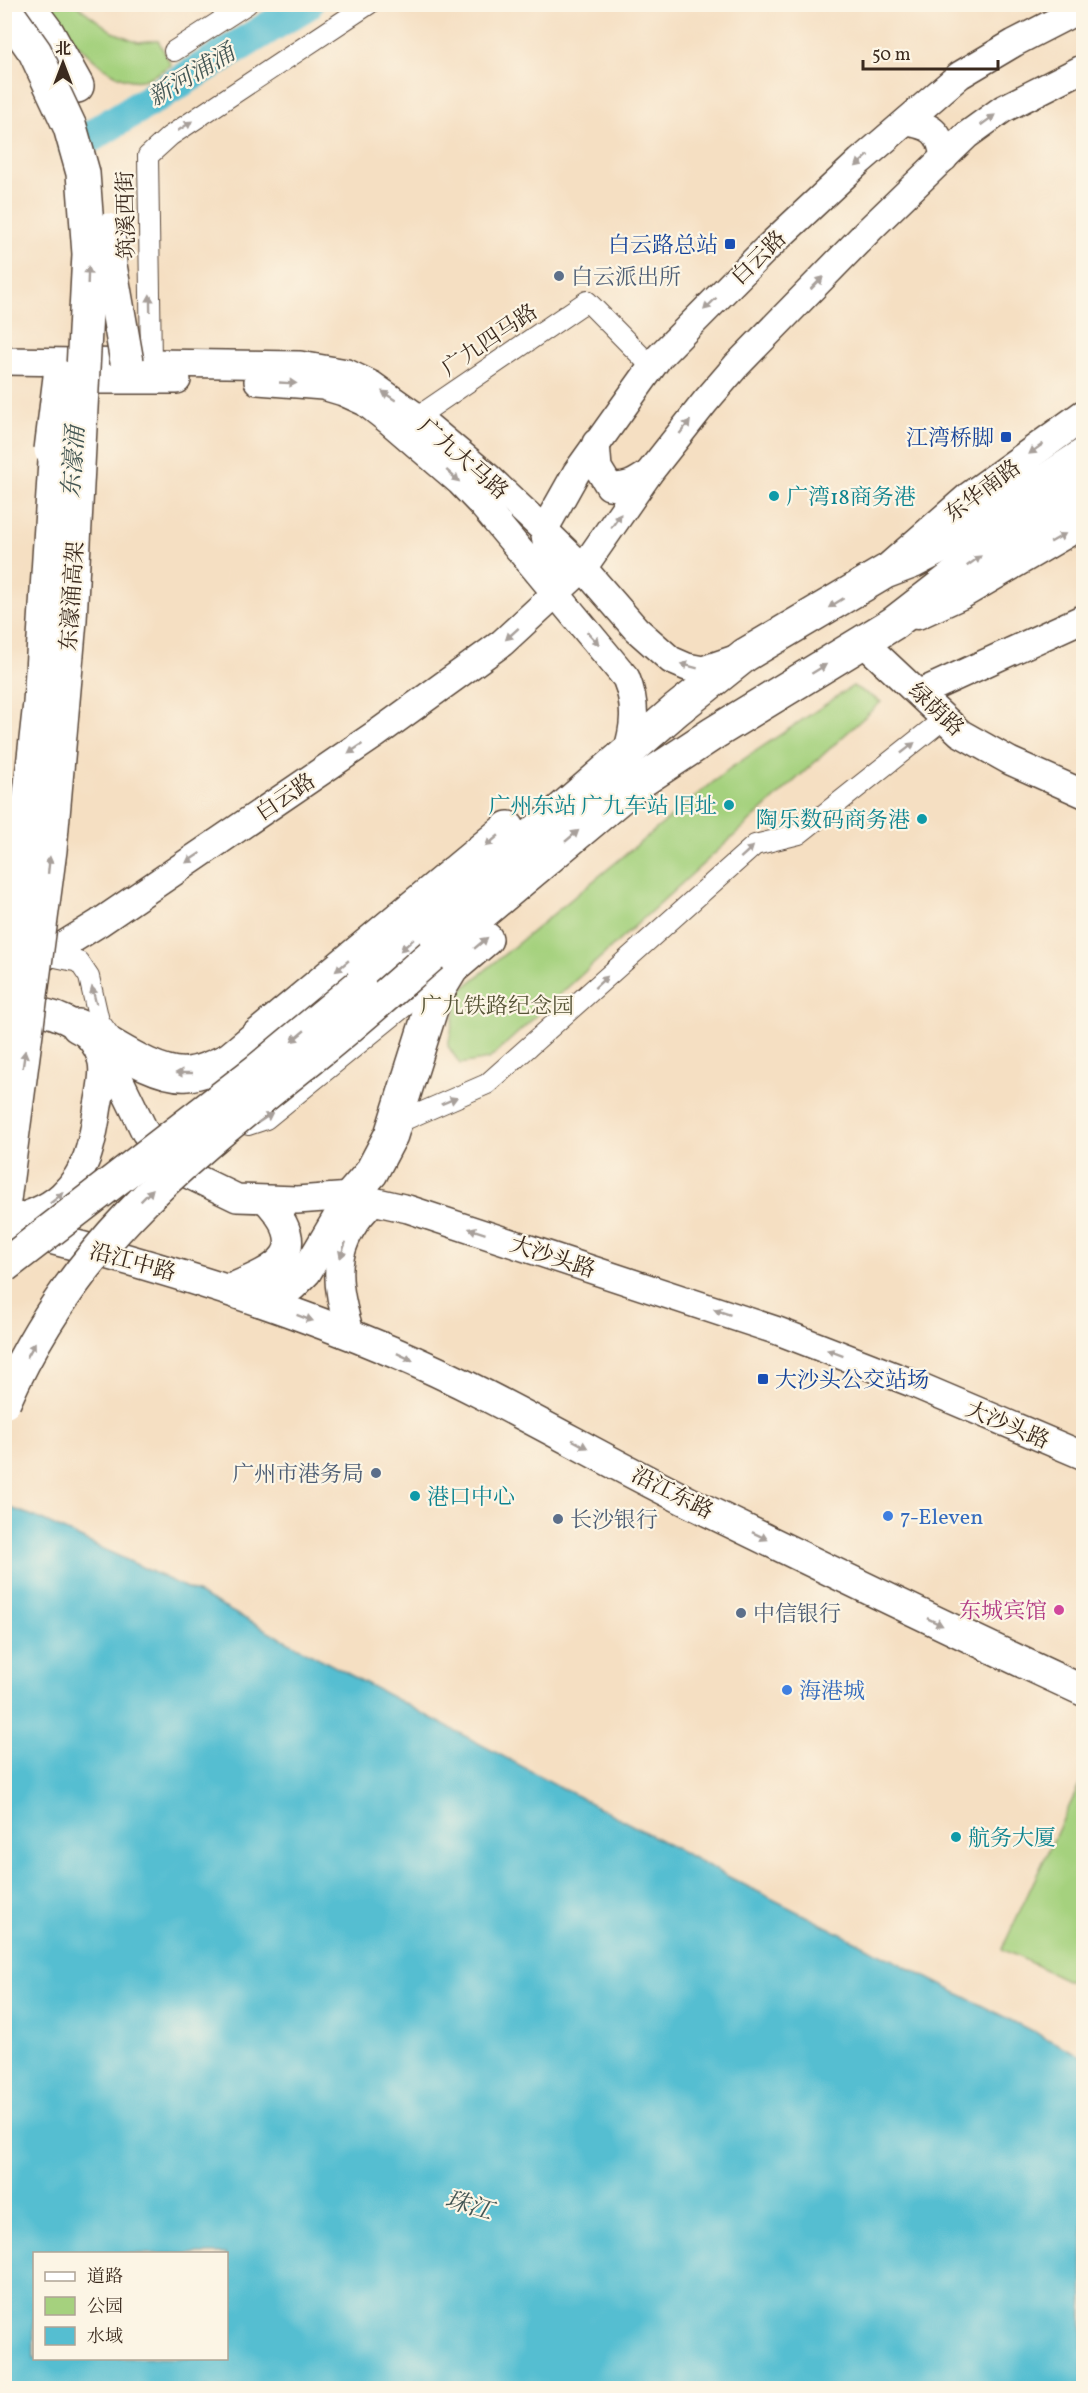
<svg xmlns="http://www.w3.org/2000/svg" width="1088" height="2393" viewBox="0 0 1088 2393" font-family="Vollkorn,'Noto Serif SC',serif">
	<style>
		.green { fill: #a5d17e; stroke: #707e4e; stroke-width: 1.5 }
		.water { fill: #55bed1; stroke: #487478; stroke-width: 1.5; fill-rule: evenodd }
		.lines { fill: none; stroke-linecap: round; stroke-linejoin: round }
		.river { stroke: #55bed1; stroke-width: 33 }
		.street-casing { stroke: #574537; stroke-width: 22 }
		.secondary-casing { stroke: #574537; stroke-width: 30 }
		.primary-casing { stroke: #574537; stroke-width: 33 }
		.highway-casing { stroke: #574537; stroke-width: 36 }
		.street { stroke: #fff; stroke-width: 20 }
		.secondary { stroke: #fff; stroke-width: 27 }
		.primary { stroke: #fff; stroke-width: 30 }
		.highway { stroke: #fff; stroke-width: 33 }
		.highway-bridge-casing { stroke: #574537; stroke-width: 36; stroke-linecap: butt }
		.highway-bridge { stroke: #fff; stroke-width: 33 }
		.oneway { fill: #a79f9a }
		.transit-dot { fill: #1a4fb4; stroke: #fcf5e5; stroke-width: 2 }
		.service-dot { fill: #5c6f8a; stroke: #fcf5e5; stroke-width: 2 }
		.culture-dot { fill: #0f9aa8; stroke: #fcf5e5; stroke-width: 2 }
		.shop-dot { fill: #3f7fe0; stroke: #fcf5e5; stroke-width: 2 }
		.hotel-dot { fill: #d1479c; stroke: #fcf5e5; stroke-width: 2 }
		.labels { text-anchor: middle; stroke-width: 4.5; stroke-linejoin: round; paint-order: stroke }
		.street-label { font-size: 22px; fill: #3b2a1e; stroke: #fcf5e5 }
		.transit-label { font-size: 22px; fill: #164399; stroke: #fcf5e5; text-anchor: end }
		.service-label { font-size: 22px; fill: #4e5e75; stroke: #fcf5e5; text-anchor: start }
		.culture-label { font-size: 22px; fill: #0d838f; stroke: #fcf5e5; text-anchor: start }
		.park-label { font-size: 22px; fill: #565436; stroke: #fcf5e5 }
		.shop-label { font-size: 22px; fill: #366cbe; stroke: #fcf5e5; text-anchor: start }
		.hotel-label { font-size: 22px; fill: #b23c85; stroke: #fcf5e5; text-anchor: end }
		.water-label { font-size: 24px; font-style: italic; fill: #435654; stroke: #fcf5e5 }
	</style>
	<rect width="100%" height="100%" fill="#fcf5e5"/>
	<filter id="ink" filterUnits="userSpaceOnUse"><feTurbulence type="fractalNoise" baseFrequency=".0167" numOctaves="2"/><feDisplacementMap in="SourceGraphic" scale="12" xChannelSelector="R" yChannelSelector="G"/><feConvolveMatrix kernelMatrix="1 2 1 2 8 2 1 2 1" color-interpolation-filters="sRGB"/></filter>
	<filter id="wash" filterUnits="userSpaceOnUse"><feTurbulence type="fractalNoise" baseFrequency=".008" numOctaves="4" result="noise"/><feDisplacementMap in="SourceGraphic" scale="24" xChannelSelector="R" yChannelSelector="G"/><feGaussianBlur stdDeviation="1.35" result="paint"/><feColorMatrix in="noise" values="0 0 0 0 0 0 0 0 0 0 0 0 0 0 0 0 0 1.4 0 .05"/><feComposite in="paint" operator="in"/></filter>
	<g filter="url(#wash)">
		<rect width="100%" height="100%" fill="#f5dfc2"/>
		<g class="green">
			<path d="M42,5h34l37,27 25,10 20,-2 13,25c-8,5 -19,13 -29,15 -36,6 -77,-51 -100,-75z"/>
			<path d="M853,686l28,16 -392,357 -29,5 -12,-18 11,-54 270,-223z"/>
			<path d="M1083,1777v211l-81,-39z"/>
		</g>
		<path class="water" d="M5,1506l28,10 162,76 536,286 352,179v331h-1078zM34,2254h192v104h-192z"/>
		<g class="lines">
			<path class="river" d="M75,146l232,-142"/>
		</g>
	</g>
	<g filter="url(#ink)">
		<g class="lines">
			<g class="street-casing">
				<g id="street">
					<path d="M174,51l73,-47"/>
					<path d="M151,362l-3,-206 22,-20 199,-132"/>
					<path d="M417,417l170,-116 64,65"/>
					<path d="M46,955l33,7 10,15 10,44 14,19"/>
					<path d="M234,1113l14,12 18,-6 171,-139"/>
					<path d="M395,1124l92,-40 268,-239 44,-11 146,-116"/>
				</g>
			</g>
			<g class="secondary-casing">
				<g id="secondary">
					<path d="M906,122c25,3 35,10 38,36"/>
					<path d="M4,361l296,4 47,8 25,12 45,32 71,60 56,53 39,38 53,61 35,31 16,7 16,3 32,-11"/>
					<path d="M93,380h84"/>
					<path d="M258,381l65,5 20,6 22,10 23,18 72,62 23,24 143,172c11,27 9,50 0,77"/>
					<path d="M596,443l2,25 11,18c16,3 26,-3 39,-12"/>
					<path d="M555,594l-11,-64 32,-57 83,-116 107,-108 94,-88 100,-86 54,-32 70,-36"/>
					<path d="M863,642l97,91 50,28 74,33"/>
					<path d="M920,693l164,-75"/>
					<path d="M23,970l76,-47 277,-189 126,-91 81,-75 66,-95 56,-71 31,-36 135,-138 96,-93 36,-26 81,-41"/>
					<path d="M90,1037l19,21 36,74 17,24 19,15 56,27 60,2 54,-4 57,13 370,122 134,52 172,73"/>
					<path d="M4,1222c21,-6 42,-12 58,-27 25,-23 30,-51 35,-83 2,-15 8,-35 5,-50 -9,-40 -58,-55 -92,-52"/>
					<path d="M227,1289c47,-20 89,-35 39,-89"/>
					<path d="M351,1335c-17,-53 -22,-92 23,-134"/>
				</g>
			</g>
			<g class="primary-casing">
				<g id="primary">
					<path d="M890,567l80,-70 114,-82"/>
					<path d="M917,614l44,-20 123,-72"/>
					<path d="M4,1227c133,32 263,72 389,125 102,43 196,101 296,150 131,64 262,128 395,189"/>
					<path d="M259,1301l33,-15 14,-14 45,-76"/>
				</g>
			</g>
			<g class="highway-casing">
				<g id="highway">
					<path d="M26,4l21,28 30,54"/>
					<path d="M432,955l203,-170 79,-52 180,-110 80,-62 110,-76"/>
					<path d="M359,986l317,-276 69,-55 140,-83 29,-11 55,-29 115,-77"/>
					<path d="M78,1026c30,15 76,51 109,48 15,-1 30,-9 43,-15l278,-231"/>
					<path d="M351,1196l20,-23 20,-38 44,-139 17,-28 34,-29"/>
				</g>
			</g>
			<use href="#street" class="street"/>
			<use href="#secondary" class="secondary"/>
			<use href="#primary" class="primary"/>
			<use href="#highway" class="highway"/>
			<g class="highway-bridge-casing">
				<g id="highway-bridge">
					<path d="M4,8l31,44 35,75 13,46 6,81 -19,366 -20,230 -46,350"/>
					<path d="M108,230l2,35 17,97"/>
					<path d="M51,450l9,-73"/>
					<path d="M4,1030l36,-327 17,-274"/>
					<path d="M4,1266l254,-196 101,-84"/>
					<path d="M4,1402c71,-162 184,-245 317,-352 37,-30 74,-63 111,-95"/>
				</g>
			</g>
			<use href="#highway-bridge" class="highway-bridge"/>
		</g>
		<defs><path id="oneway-solid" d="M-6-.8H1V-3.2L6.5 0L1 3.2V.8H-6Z" transform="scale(1.5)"/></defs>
		<g class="oneway">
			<use href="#oneway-solid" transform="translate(988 120) rotate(-36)"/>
			<use href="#oneway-solid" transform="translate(185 126) rotate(-34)"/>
			<use href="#oneway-solid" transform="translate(862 161) rotate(138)"/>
			<use href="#oneway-solid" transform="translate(88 275) rotate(-88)"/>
			<use href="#oneway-solid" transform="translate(817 283) rotate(-45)"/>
			<use href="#oneway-solid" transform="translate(150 303) rotate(-91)"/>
			<use href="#oneway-solid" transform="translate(710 304) rotate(136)"/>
			<use href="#oneway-solid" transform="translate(288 383) rotate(3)"/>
			<use href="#oneway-solid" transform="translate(389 396) rotate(-146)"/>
			<use href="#oneway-solid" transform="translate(685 427) rotate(-52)"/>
			<use href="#oneway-solid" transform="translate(1036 449) rotate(144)"/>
			<use href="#oneway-solid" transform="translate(453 476) rotate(42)"/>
			<use href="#oneway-solid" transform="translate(616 521) rotate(-55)"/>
			<use href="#oneway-solid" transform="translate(1058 538) rotate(-30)"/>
			<use href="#oneway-solid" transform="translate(974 561) rotate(-36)"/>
			<use href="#oneway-solid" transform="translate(836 603) rotate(148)"/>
			<use href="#oneway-solid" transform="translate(512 634) rotate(138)"/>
			<use href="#oneway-solid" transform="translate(593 638) rotate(47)"/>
			<use href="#oneway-solid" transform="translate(689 666) rotate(-165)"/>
			<use href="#oneway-solid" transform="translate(819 669) rotate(-32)"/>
			<use href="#oneway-solid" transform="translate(908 748) rotate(-38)"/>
			<use href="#oneway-solid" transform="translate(355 749) rotate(146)"/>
			<use href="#oneway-solid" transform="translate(572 836) rotate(-40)"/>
			<use href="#oneway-solid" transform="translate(492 841) rotate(140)"/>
			<use href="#oneway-solid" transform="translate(747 852) rotate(-42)"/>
			<use href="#oneway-solid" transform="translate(193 858) rotate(146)"/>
			<use href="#oneway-solid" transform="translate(49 865) rotate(-84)"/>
			<use href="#oneway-solid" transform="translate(481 943) rotate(-40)"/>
			<use href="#oneway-solid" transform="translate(407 945) rotate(139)"/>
			<use href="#oneway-solid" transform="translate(342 966) rotate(140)"/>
			<use href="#oneway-solid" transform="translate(601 982) rotate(-42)"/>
			<use href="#oneway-solid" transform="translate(94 995) rotate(-104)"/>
			<use href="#oneway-solid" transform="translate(298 1036) rotate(140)"/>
			<use href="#oneway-solid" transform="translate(24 1059) rotate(-82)"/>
			<use href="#oneway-solid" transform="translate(184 1073) rotate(180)"/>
			<use href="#oneway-solid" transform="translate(449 1101) rotate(-23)"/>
			<use href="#oneway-solid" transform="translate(265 1118) rotate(-33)"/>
			<use href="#oneway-solid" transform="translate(147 1195) rotate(-45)"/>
			<use href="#oneway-solid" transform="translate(57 1198) rotate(-38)"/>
			<use href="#oneway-solid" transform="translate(477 1231) rotate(-162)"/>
			<use href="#oneway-solid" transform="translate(343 1250) rotate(109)"/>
			<use href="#oneway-solid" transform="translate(722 1312) rotate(-161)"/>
			<use href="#oneway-solid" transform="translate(305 1318) rotate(20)"/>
			<use href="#oneway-solid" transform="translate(31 1350) rotate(-61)"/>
			<use href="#oneway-solid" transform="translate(835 1353) rotate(-159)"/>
			<use href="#oneway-solid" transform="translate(405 1357) rotate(25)"/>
			<use href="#oneway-solid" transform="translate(580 1444) rotate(28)"/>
			<use href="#oneway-solid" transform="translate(760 1536) rotate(26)"/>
			<use href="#oneway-solid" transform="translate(935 1622) rotate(26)"/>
		</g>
	</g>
	<g class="transit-dot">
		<rect x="724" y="238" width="12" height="12" rx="3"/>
		<rect x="1000" y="431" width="12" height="12" rx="3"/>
		<rect x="757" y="1373" width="12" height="12" rx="3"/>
	</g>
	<g class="service-dot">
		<circle cx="559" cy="276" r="6"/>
		<circle cx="376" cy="1473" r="6"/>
		<circle cx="558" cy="1519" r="6"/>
		<circle cx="741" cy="1613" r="6"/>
	</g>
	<g class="culture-dot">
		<circle cx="774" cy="496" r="6"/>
		<circle cx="729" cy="805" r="6"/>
		<circle cx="922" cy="819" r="6"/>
		<circle cx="415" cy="1496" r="6"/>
		<circle cx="956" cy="1837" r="6"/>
	</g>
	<g class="shop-dot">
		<circle cx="888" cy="1516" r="6"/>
		<circle cx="787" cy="1690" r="6"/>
	</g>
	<circle class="hotel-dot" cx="1059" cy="1610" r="6"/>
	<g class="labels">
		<g class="street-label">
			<text transform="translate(125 215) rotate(-91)" y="8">筑溪西街</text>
			<text transform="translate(758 257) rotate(-44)" y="8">白云路</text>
			<text transform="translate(489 339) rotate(-34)" y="8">广九四马路</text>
			<text transform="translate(464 458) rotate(41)" y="8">广九大马路</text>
			<text transform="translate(982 490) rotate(-37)" y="8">东华南路</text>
			<text transform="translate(71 596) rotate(-86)" y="8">东濠涌高架</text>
			<text transform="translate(937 709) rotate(43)" y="8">绿荫路</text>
			<text transform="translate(285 796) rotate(-34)" y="8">白云路</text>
			<text transform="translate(553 1256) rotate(18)" y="8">大沙头路</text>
			<text transform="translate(133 1261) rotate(15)" y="8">沿江中路</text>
			<text transform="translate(1008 1424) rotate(23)" y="8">大沙头路</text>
			<text transform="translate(673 1492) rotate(27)" y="8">沿江东路</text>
		</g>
		<g class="transit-label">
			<text x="718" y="252">白云路总站</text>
			<text x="994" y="445">江湾桥脚</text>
			<text x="775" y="1387" text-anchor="start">大沙头公交站场</text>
		</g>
		<g class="service-label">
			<text x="571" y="284">白云派出所</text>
			<text x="364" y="1481" text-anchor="end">广州市港务局</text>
			<text x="570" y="1527">长沙银行</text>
			<text x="753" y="1621">中信银行</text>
		</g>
		<g class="culture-label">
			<text x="786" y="504">广湾18商务港</text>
			<text x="717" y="813" text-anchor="end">广州东站 广九车站 旧址</text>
			<text x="910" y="827" text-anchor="end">陶乐数码商务港</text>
			<text x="427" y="1504">港口中心</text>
			<text x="968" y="1845">航务大厦</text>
		</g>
		<g class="park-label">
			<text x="497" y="1013">广九铁路纪念园</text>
		</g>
		<g class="shop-label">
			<text x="900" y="1524">7-Eleven</text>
			<text x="799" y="1698">海港城</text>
		</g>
		<g class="hotel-label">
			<text x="1047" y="1618">东城宾馆</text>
		</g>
		<g class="water-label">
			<text transform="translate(191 75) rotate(-31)" y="8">新河浦涌</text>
			<text transform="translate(73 462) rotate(-86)" y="8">东濠涌</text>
			<text transform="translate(469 2205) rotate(16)" y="8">珠江</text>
		</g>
	</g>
	<rect width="1088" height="2393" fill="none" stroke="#fcf5e5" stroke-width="24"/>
	<rect x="33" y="2252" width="195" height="108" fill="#fcf5e5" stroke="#afa495" stroke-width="1.5"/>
	<rect x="45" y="2272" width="30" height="9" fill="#ffffff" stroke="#afa495" stroke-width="1.5"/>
	<text x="87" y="2282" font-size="18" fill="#3b2a1e">道路</text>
	<rect x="45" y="2297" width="30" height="18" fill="#a5d17e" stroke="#afa495" stroke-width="1.5"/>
	<text x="87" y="2312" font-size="18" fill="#3b2a1e">公园</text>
	<rect x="45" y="2327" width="30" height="18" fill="#55bed1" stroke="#afa495" stroke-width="1.5"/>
	<text x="87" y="2342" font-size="18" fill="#3b2a1e">水域</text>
	<g transform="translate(63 63)" stroke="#fcf5e5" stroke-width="4.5" paint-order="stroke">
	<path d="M0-4.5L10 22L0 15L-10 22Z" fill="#3b2a1e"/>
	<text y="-9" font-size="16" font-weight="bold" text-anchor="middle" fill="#3b2a1e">北</text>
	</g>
	<path d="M863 60v9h135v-9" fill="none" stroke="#3b2a1e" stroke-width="3"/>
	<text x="872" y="60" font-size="18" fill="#3b2a1e" stroke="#fcf5e5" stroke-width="4.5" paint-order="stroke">50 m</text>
</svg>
